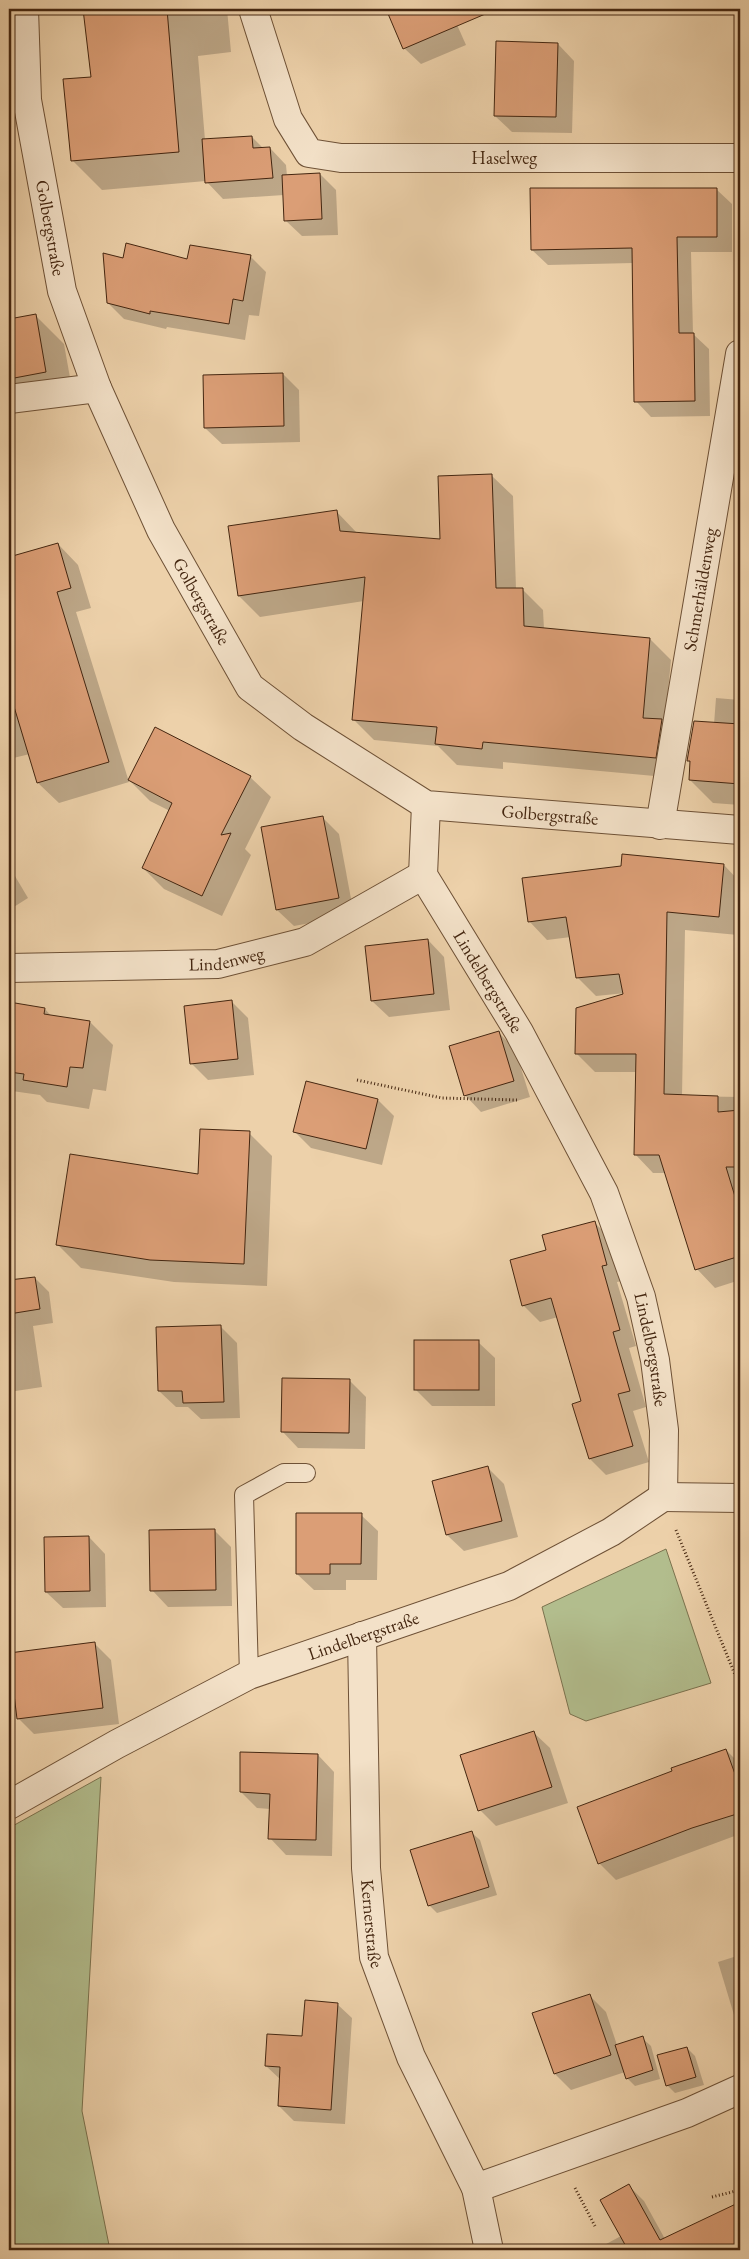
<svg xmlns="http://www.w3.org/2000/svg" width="749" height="2259" viewBox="0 0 749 2259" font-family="'EB Garamond',serif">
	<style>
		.green { fill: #b2bd8d; stroke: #7b724e }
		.shadow { fill: #0003 }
		.building { fill: #db9e76; stroke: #442610 }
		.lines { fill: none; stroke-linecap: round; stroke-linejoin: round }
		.service-casing { stroke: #6e5136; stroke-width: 20 }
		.minor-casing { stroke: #6e5136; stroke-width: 30 }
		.path { stroke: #442610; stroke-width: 3; stroke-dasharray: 1 2.5; stroke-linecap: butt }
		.service { stroke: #f3e1c8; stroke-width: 18 }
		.minor { stroke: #f3e1c8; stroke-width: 28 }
		.labels { text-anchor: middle; stroke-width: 5; stroke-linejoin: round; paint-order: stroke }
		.street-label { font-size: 18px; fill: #442610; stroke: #f3e1c8 }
	</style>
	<rect width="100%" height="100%" fill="#edd1aa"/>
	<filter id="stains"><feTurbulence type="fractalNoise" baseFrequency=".004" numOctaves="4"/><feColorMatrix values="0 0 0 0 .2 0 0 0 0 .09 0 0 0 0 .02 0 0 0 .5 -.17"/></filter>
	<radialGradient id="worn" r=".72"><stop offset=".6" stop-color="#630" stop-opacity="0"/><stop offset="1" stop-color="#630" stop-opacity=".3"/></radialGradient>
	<g class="green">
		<path d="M666,1549l45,134 -125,38 -16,-7 -28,-107z"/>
		<path d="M101,1777l-19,334 28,139h-101v-422z"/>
	</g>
	<g class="shadow">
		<path d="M84,9h143l4,43 -33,4 7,84 47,-3 12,12 6,-1 16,17 1,11 33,-2 16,16 2,45 -36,1 -17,-16 -1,-25 -61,4 -17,-18 -104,9 -30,-30 20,-82z"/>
		<path d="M387,9h63l16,36 -45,19 -17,-16z"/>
		<path d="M558,44l16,17 -2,72 -60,-1 -17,-16z"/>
		<path d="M716,189l16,15v48h-41l2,82 16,15 1,67 -59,1 -15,-16 -3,-138 -85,2 -16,-15z"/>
		<path d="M250,256l16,16 -7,44 -10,-1 -4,25 -78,-13 -1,2 -42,-10 -16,-16 16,-44 64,1z"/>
		<path d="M36,316l28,28 10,56 -65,9v-89z"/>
		<path d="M283,374l16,16 1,52 -78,2 -17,-16z"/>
		<path d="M492,476l21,20 3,93h6l21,21 1,19 106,10 21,21 -6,63 11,55 -173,-16v7l-46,-4 -19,-19 -64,-6 -21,-21 11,-118 -104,16 -21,-21 -10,-69 107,-16 21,22 84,8z"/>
		<path d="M58,544l20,21 13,43 -15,4 53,170 -70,21 -21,-20 -8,-29 -21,5v-201z"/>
		<path d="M716,698l24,2v105l-27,-2 -23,-23 1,-16 -3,-4 26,-36z"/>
		<path d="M250,777l21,20 -26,52 6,6 -29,61 -58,-27 -21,-21 27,-57 -20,-10 -21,-21z"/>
		<path d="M322,817l17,17 15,81 -60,11 -17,-16 -15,-82z"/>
		<path d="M724,865l16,17 -2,53 -53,-5 -3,166 58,1v183l-25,8 -18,-19 -31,-96h-13l-18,-19 2,-82h-42l-19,-19 50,-60 -30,3 -18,-18 -7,-41 -24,3 -18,-19z"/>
		<path d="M9,866l19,32 -19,12z"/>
		<path d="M428,940l16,17 6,53 -61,7 -17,-16z"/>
		<path d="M232,1002l16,16 6,57 -46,5 -17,-17z"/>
		<path d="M9,1003l36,6 7,8 38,5 23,23 -7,46 -13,-2 -4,20 -42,-7 -7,-7 -28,-4 -3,-3z"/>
		<path d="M499,1033l16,16 15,48 -49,15 -16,-17z"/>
		<path d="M378,1100l16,16 -12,49 -71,-17 -16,-16z"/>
		<path d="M249,1133l23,23 -5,130 -93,-4 -93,-14 -23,-23 141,-70z"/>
		<path d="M594,1222l17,17 11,42 -5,1 19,64 -7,2 17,59 -13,4 16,51 -43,13 -16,-16 -7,-57 -25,-85 -18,5 -17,-17 25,-54z"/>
		<path d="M35,1278l14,14 4,31 -20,3 9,61 -33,5v-110z"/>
		<path d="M740,1319v11l-3,-10z"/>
		<path d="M221,1327l16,16 3,75 -39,1 -13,-12h-12l-17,-16z"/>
		<path d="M478,1342l17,16v48h-63l-16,-16z"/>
		<path d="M350,1381l16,16 -1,52 -67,-1 -16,-17z"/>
		<path d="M488,1468l16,16 14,53 -54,14 -17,-16 -13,-53z"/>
		<path d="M361,1515l17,16 -1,49h-31v10h-32l-17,-16z"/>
		<path d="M214,1530l17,17 1,59 -64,1 -16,-17z"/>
		<path d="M89,1537l16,17 1,53 -43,1 -17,-16z"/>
		<path d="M94,1643l17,17 8,64 -85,10 -16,-16z"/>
		<path d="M533,1732l17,16 18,55 -72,23 -16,-16z"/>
		<path d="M726,1750l14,14v70l-124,46 -17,-17z"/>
		<path d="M318,1755l16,17 -2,84 -46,-1 -16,-17v-29l-13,-1 -16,-16z"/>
		<path d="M471,1832l9,8 17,55 -60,18 -8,-8z"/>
		<path d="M740,1955v66l-6,-6 -16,-53z"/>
		<path d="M589,1995l17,17 11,33 25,-7 9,8 9,33 -25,7 -8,-8 -2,-6 -54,18 -16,-16z"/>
		<path d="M337,2004l15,14 -7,106 -51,-3 -15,-15 2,-26 -15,-14 37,-28z"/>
		<path d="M687,2048l8,8 9,29 -29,8 -8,-8z"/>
		<path d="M629,2186l15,15 21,38 75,-36v47h-145l26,-14z"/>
	</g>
	<g class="building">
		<path d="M83,9h84l12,143 -108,9 -8,-82 28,-2z"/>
		<path d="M386,9h111l-94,40z"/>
		<path d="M496,41l62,2 -2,74 -62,-1z"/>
		<path d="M252,136l1,12 17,-1 3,31 -68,5 -3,-44z"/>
		<path d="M320,173l2,46 -38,2 -2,-46z"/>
		<path d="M530,188h187v49h-40l2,96h15l1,68 -61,1 -2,-154 -101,2z"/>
		<path d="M126,243l61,16 3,-14 61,10 -8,46 -10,-2 -4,25 -79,-13v3l-43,-11 -4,-50 20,5z"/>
		<path d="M36,314l10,58 -37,7v-60z"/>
		<path d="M283,373l1,53 -80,2 -1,-53z"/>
		<path d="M492,474l4,114h27l1,38 126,12 -7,80 19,1 -6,39 -173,-16 -1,7 -47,-5 2,-17 -85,-7 13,-143 -127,19 -10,-70 109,-16 3,21 100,8 -2,-63z"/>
		<path d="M58,543l13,45 -14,4 52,170 -72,21 -28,-93v-133z"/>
		<path d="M694,721l46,3v60l-51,-4 1,-19h-3z"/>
		<path d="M155,727l96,49 -30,59 10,-2 -29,63 -60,-28 30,-65 -44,-23z"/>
		<path d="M323,816l16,82 -63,12 -15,-83z"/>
		<path d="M622,854l102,10 -5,53 -52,-5 -3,182 54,2v16l22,-2v57h-14l14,46v43l-45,14 -36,-115h-25l2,-101h-61l1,-46 47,-14 -4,-20 -43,4 -10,-61 -38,5 -6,-44 99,-12z"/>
		<path d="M428,939l6,55 -63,7 -6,-55z"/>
		<path d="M232,1000l6,59 -48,5 -6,-58z"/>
		<path d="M9,1002l36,6 -1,6 46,7 -7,47 -13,-1 -3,20 -44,-7 1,-6 -15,-2z"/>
		<path d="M499,1031l15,50 -50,15 -15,-50z"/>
		<path d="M306,1081l72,18 -12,50 -73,-17z"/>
		<path d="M200,1129l50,2 -6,133 -94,-4 -94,-15 14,-91 128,20z"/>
		<path d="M595,1221l12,44 -5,1 18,64 -7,2 17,59 -12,3 15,52 -44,13 -17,-55 9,-3 -30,-103 -29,8 -12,-46 36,-10 -4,-15z"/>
		<path d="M35,1277l5,32 -31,5v-34z"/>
		<path d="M221,1325l3,77 -41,1 -1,-12h-24l-2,-64z"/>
		<rect x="414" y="1340" width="65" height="50"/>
		<path d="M282,1378l68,1 -1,54 -68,-1z"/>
		<path d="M488,1466l14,55 -56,14 -14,-54z"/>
		<path d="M296,1513h66l-1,51h-31v10h-34z"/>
		<path d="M215,1529l1,61 -66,1 -1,-61z"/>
		<path d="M89,1536l1,55 -45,1 -1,-55z"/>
		<path d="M95,1642l8,66 -86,11 -8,-66z"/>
		<path d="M534,1731l18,56 -74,24 -18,-56z"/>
		<path d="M726,1749l14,39v25l-48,15 -94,36 -21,-57 95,-36 -1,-3z"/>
		<path d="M240,1752l78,2 -2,86 -48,-1 2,-45 -30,-2z"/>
		<path d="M472,1831l17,56 -61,19 -18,-56z"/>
		<path d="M590,1994l21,61 -57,19 -22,-61z"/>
		<path d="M305,2000l33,3 -7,107 -53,-4 2,-39 -15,-1 2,-32 35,2z"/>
		<path d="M643,2036l10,34 -27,9 -11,-34z"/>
		<path d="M687,2047l9,30 -30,9 -9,-31z"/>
		<path d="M629,2184l31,56 80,-38v48h-112l-28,-50z"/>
	</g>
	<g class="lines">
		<g class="service-casing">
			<path id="service" d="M249,1675l-5,-180 40,-22h22"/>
		</g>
		<g class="minor-casing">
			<g id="minor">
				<path id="s1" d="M24,9l3,91 35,191 35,97 64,142 89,157 53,40 123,78 314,25"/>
				<path id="s2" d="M253,9l35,110 21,34 32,5h399"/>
				<path d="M9,399l88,-11"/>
				<path id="s3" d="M426,805l-3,70 96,157 85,161 37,104 14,63 9,70 -1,67"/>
				<path id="s4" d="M660,825l80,-471"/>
				<path id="s5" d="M9,968l209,-4 87,-22 118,-67"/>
				<path d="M663,1497l77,1"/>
				<path id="s6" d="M362,1636l4,232 8,89 37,100 65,131 211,-75 53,-24"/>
				<path id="s7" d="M9,1805l108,-61 132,-69 260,-89 102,-54 52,-35"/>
				<path d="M476,2188l13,62"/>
			</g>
		</g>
		<g class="path">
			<path d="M357,1080l85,18 75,2"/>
			<path d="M676,1530l64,157"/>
			<path d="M575,2188l21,40"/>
			<path d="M712,2197l28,-7"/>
		</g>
		<use href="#service" class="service"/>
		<use href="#minor" class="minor"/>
	</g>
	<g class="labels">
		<g class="street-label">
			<text dy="6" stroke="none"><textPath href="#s2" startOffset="351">Haselweg</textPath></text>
			<text dy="6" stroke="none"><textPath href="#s1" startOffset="221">Golbergstraße</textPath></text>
			<text dy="6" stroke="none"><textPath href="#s4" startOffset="239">Schmerhäldenweg</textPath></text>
			<text dy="6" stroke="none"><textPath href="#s1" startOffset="626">Golbergstraße</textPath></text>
			<text dy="6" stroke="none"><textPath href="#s1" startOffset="1061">Golbergstraße</textPath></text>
			<text dy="6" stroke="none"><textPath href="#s5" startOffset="218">Lindenweg</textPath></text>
			<text dy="6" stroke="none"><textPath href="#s3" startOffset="195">Lindelbergstraße</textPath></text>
			<text dy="6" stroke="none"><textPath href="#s3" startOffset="600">Lindelbergstraße</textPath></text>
			<text dy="6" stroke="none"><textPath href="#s7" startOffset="394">Lindelbergstraße</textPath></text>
			<text dy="6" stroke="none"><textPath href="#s6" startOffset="288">Kernerstraße</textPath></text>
		</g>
	</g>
	<rect width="749" height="2259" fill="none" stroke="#edd1aa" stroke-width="30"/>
	<rect x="10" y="10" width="729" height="2239" fill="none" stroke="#442610" stroke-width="2.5"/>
	<rect x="15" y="15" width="719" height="2229" fill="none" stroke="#442610"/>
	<rect width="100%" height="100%" filter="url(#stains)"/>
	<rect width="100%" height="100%" fill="url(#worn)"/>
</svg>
